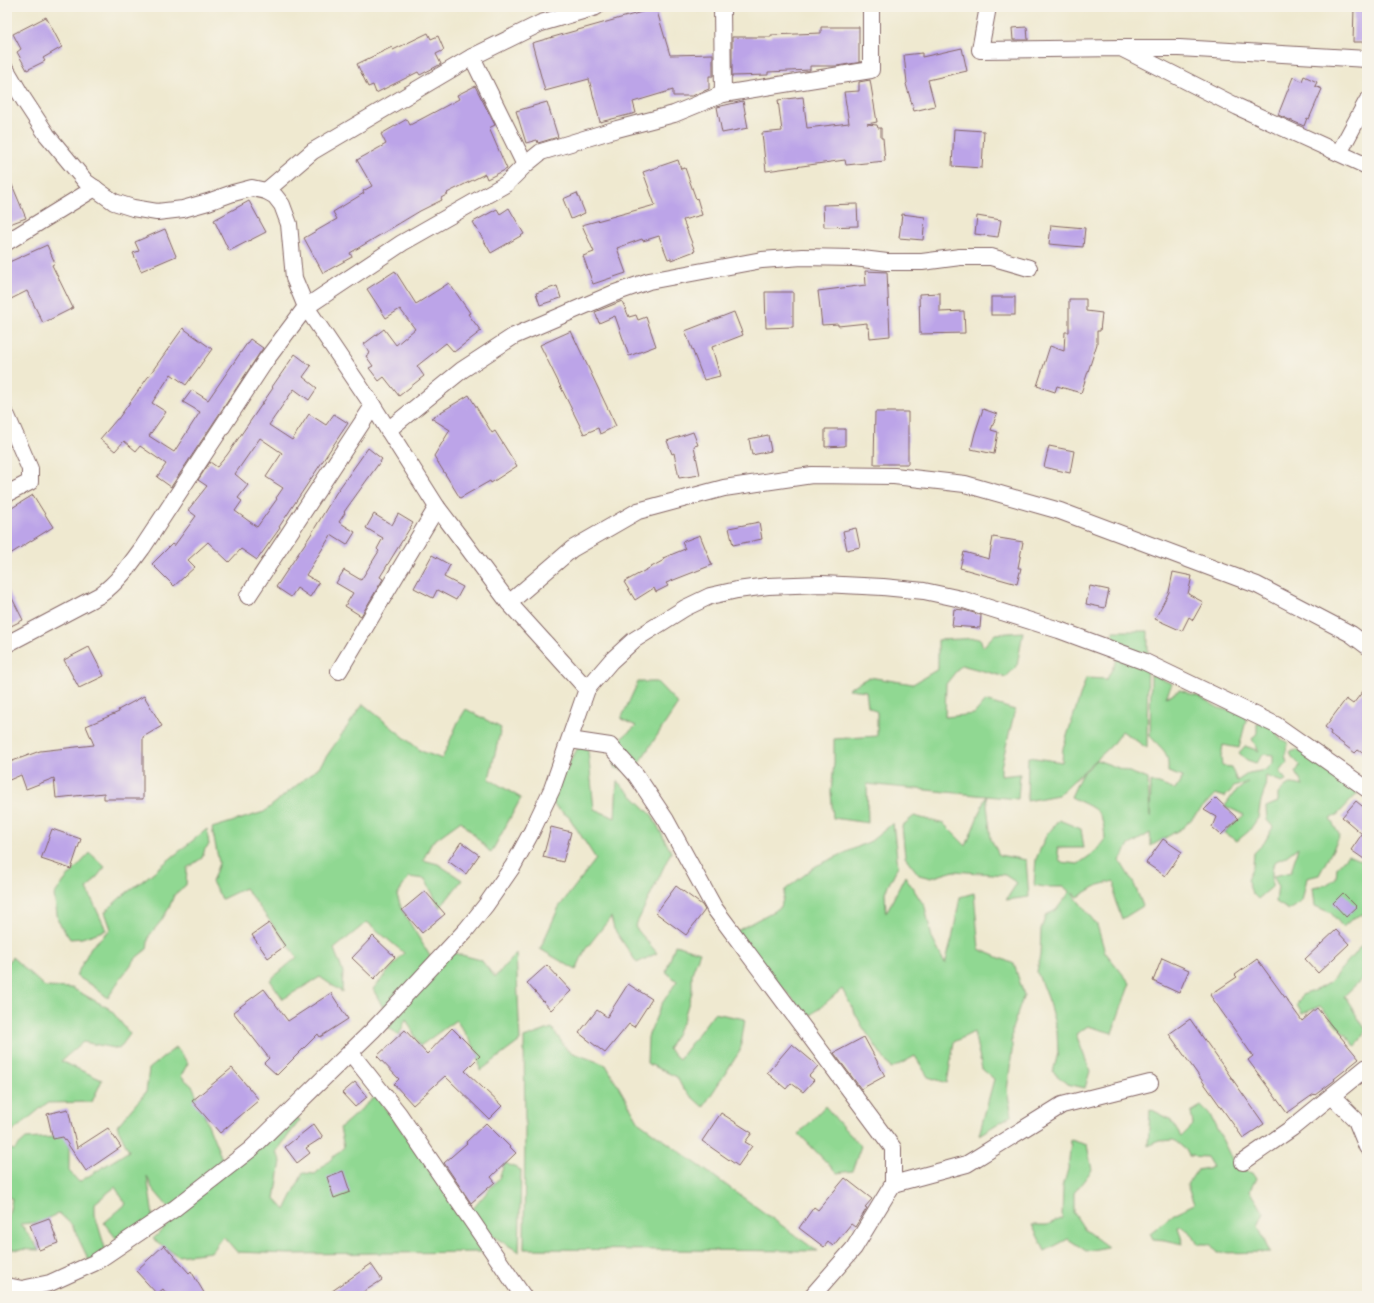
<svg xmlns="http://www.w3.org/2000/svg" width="1374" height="1303" viewBox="0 0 1374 1303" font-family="Vollkorn,serif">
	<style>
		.green { fill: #90d892; stroke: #6d7c5e }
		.building { fill: #bca4e8; fill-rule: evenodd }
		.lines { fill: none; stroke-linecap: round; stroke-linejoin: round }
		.minor-casing { stroke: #846665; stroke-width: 18 }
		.minor { stroke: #fff; stroke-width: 16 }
	</style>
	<rect width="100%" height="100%" fill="#f7f3e8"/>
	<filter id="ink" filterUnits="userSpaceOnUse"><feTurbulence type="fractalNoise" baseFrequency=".025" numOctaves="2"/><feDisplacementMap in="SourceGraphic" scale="8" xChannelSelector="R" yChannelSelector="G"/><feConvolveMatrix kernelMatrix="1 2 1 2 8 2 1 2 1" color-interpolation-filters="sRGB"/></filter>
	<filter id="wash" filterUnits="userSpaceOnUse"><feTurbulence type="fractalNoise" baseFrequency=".012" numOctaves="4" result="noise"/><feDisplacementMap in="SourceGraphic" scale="16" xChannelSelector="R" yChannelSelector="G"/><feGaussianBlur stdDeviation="0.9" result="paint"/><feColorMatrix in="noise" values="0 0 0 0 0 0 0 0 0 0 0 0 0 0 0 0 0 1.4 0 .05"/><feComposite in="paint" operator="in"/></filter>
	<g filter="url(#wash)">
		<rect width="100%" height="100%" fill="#efe9d0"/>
		<g class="green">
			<path d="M1113,631h35l-1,117 -25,-17 -12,16 -52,48 -31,6 1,-44 34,5 1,-14 23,-70 21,1 10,-20z"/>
			<path d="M1023,632l-6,34 -11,11 -45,-12 -15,19 -1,33 29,-3 11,-13 30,9 -14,57v9l19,-2 -2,25 -32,-3 5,43 8,16 27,5 3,37 -23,3 11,-17 -12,-8 -51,-4 -23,7 -12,-3 -14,-18 -3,-31 12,-10 30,8 22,22 20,-50 -119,-12 1,39 -35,-5 -2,-26 3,-29v-24l43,-3v-24l-9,-6 -2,-15 -18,-2 21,-12 44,7 25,-15v-29l42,-2 3,9 12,-13z"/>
			<path d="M1151,674l21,10 -6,13 14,-7 20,7 19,11 25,6 2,7 -7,27 -16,-3 -2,12 1,9 9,1 6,14 12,-8 17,-3 7,-7v-8l-9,-1 -8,9 -9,-3 -8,-7 6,-7 14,5 -7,-12 5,-6v-9l16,-7 5,20 10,6 -3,12 2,8 -7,9 6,8 -4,2 -16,-6 -1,13 -4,12 -3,17 -9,13 -12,10 -13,-8 20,-18 -19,-9 9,-13 14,-11 -14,5 -9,10 -10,-3 -31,33 -33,19 -1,-13 -22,13 -8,15 14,23 9,22 -21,13 -7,-19v-19l-17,4 -20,12 -6,-4 25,32 8,27 25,31 -18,50 -24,-7 -12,8 14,37 -5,17 -18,-4 -14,-12 5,-19 -1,-22 -8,-28 -12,-31 3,-18 1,-25 5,-14 10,-5 14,-18 -6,-5h-20l-10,-2 2,-26 10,-23 13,-16 22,9 3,19h-27l3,14 18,2 17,-12 10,-13c-2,-31 -9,-29 -34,-42l10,-22 16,-15 51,19 2,38 1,-36 24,9 8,-13 -15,-5c1,-22 -5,-21 -18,-36z"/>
			<path d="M638,682h19l21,22 -45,68 -19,-4 3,-26 19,-16 -15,-7z"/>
			<path d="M363,704l58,47 21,8 16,-37 8,-13 35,19 -12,51 32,19 -30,55 -30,-32 -29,21 -9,18 15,4 24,16 -22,28 -15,-29 -16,-2 -12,18 5,15 31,51 17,-9 31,8 14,17 21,-24 4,88 -40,30 -2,-18 -22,-33 -36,26 -14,-27 -7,16 -13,-9 1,-11 -14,-26 31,-36 -37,-31 -33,27 9,23 -1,20 -22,-15 -37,22 -13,-19 27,-23 -52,-69 -23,11 -10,-17 7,-19 -7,-35 52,-16 55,-45z"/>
			<path d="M582,741l6,10 6,58 21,9 2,-37 35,34 19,37 -36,75 22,26 -20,10 -23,-34 -3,-12 -26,33 -9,20 -36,-21 19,-42 37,-48 -27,-42 -12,-9 -9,-10z"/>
			<path d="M1297,750l17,9 44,34 -20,21 -8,5 10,17 -21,39 -12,3 -5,23 -13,9 -13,-8 2,-17 -5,-9 18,-4 7,-25 -13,10 -11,5 -2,8v17l-14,12 -6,-6 -5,-13 6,-14 1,-13 10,-10 9,-16 -6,-7 -1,-13 12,-5v-8c11,-12 11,-11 25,-8l-7,-14 4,-7 -8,-8 -2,-5z"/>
			<path d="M893,823l5,43 -13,26 1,21 19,-37 20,31 7,31 13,26 7,-25 8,-42 14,-4 5,56 35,15 10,31 -12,34v22l-5,40 5,24 -33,20 15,-56 -12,-10 -8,-37 -20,10 -7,41 -19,-6 -13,-21 -24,13 -29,-43 -20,-37 -33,28 -76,-84 48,-26 4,-17 31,-24 55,-25z"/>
			<path d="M207,829l2,16 -4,4 -3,9 -15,10 -1,17 -12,10 -5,13 -8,13 -12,15 -2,13 -10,8 -17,22 -12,19 -15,-12 -17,-10 15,-29 20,-18 -6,-17 16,-15 24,-18z"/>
			<path d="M90,853l15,14 -18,22 19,41 -24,8 -12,1 -12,-18 -4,-26 11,-15z"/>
			<path d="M1348,855l16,7 3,-4v64l-4,-8 -10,4 -10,9 -12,-14 -16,-7 -2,-19 13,-2 10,-7 1,-11z"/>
			<path d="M1367,939v35l-23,22 22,34 -10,17 -36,-41 -18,8 -5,-9 5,-10 16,-6 12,-7z"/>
			<path d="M675,945l25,7 -8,21v19l-9,29 -15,28 11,10 35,-46 31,6 -5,32 -37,56 -20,-18 -6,-12 -30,-14 1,-26 13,-32 16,-24 -11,-9z"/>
			<path d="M12,957l33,30 27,1 38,21 20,25 -11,15 -36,-7 -22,19 41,19 -10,22 -45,1 -40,33v-108l3,-6 -3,-10v-49z"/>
			<path d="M552,1028l16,23 38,14 33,57 178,129 -293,-2 1,-120 -1,-91z"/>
			<path d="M176,1047l12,16 -7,13 12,11 33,82 -57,39 -17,-20 -5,-12 7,47 -34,20 -16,-20 22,-19 -11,-17 -20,16v12l10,33 -14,17 -19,-40 -13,-12 -19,9 -19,2 18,26 -32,-1v-26l5,-24 -5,-3v-48l7,2 12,-11 43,-3v35l10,11 50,-31 -12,-25 29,-34 3,-23z"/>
			<path d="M376,1096l30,40 78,116 -195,2 -52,-2 -14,-16 -12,16 -33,4 -25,-17 133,-131 14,12 -24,32 5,9 -6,38 10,11 18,-37 12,1 29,-27 -4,-19z"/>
			<path d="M825,1106l17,20 19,20 -9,25 -15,2 -38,-39z"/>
			<path d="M1201,1106l9,9 27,54 15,4 4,6 -6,11 14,23 -6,13 12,26 -52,1 -8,-9h-12l-5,-9 -11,-9 -4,1 5,17 -18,-4 -12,-1 -3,-6 24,-19 20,-10 -7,-19 10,-15 16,-3 -6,-10 -18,-1 -3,-6 -12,-10 -14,1 -12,5 2,-37 20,10 11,18 12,-12 -2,-13z"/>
			<path d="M1071,1140l16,5 5,25 -18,23v20l11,17 23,17 -22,4 -18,-12 -23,12 -13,-26h15l15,-7 1,-31 5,-18z"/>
			<path d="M505,1163l16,7 -2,82 -31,-19 -17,-22 28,-33z"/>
		</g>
		<g id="blocks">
			<g class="building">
				<path d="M656,8l14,47 43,-1v22h-4v13l-17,7h-19v-6l-40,12 3,11 -36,9 -11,-43 -44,12 -13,-48z"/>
				<path d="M1354,8h13v34h-14z"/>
				<path d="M46,17l16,30 -19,11 2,3 -18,9 -10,-18 4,-3 -8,-15z"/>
				<path d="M821,27h38v35h3l-25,4h-27v4l-42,2v3l-36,1v-39h39v-2l50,-2z"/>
				<path d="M1027,27l1,13h-15l-1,-12z"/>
				<path d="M428,33l3,6 7,-3 6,14 -8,4 5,10 -21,11 -2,-3 -42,21 -3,-8 -5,2 -11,-23 35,-17 1,3z"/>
				<path d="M962,48l5,23 -39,9 7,26 -21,5 -8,-27 1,-1 -3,-28 18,-2v4z"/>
				<path d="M1304,76l13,6 -2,4 7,3 -13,30 -2,-1 -3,8 -26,-11 15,-38 9,4z"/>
				<path d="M870,80l7,42 -10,2 10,1 1,3h3v10h2l2,23 -39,4 -1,-5 -79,11 -4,-38 20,-2 -4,-31 25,-3 4,31 42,-5 -5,-31 15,-1v-9z"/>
				<path d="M475,86l20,39 -6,3 18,41 -20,10 -2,-5 -38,19 1,1 -7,4 1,2 -22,11 -70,42 2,4 -29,16 -19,-35 33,-19 -4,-7 31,-19 -1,-2 9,-5 -15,-26 29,-16 -5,-10 26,-15 3,6 49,-26 -2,-4z"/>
				<path d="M743,101l5,27 -26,5 -5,-26z"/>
				<path d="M547,102l11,35 -20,6 -1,-3 -11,3 -10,-32z"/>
				<path d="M954,129l30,2 -2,37 -30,-2z"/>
				<path d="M678,160l3,9 4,-1 11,31 1,-1 5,17 -19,5 12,31 -24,9v-2l-3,1 -9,-23 -16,5 -1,-2 -25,9 9,25 -33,11 -10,-28 11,-4 -12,-27 73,-20 -12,-33z"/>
				<path d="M7,173l19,45 -19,7z"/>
				<path d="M577,193l8,20 -14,6 -8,-20z"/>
				<path d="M249,201l17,31 -37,19 -15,-31z"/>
				<path d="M857,204l1,22 -34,1 -1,-22z"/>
				<path d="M509,208l15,26 -33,19 -18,-31 24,-13 3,5z"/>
				<path d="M902,214l23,3 -2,23 -24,-2z"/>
				<path d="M977,216l24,4 -3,17 -23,-3z"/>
				<path d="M1051,225l34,3 -2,19 -34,-3z"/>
				<path d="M165,229l11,27 -35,15 -8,-18 6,-2 -4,-9z"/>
				<path d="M47,245l8,18 -3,2 21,43 -30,15 -16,-32 -20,10v-38z"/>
				<path d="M395,271l21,33 33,-21 21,30 -2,1 13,17 -27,21 -8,-9 -29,23 7,10 -25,20 -15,-19 -5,4 -10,-13 4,-2 -7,-10 4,-3 -6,-9 20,-15 12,16 19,-16 -15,-20 -14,9 -19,-29z"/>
				<path d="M865,271l22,1 3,64 -20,2 -1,-10h-2v-5l-29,3v-2l-16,1 -4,-34 48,-6z"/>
				<path d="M557,286l4,12 -21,7 -4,-12z"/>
				<path d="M765,292h28v35l-27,1z"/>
				<path d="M940,293v19l24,-1 1,22 -45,1 -1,-40z"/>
				<rect x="991" y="297" width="24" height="18"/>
				<path d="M1069,299h17v12l16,2 -2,18h-3v13l-16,49 -24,-7 -2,6 -18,-6 13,-40 14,5 1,-19h4z"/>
				<path d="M622,301l7,16 7,-2 2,5 8,-3 10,29 -27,10 -14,-40 -16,7 -4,-11z"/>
				<path d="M734,312l9,23 -31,12 8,29 -16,4 -19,-49z"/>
				<path d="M183,328l29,21 -26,36 -15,-11 -19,29 14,9 -17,24 25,16 26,-40 -17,-10 9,-12 16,10 42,-61 13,9 -92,139 -14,-10 9,-13 -26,-18 -4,5 -12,-10 -9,10 -15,-12 17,-20h1z"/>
				<path d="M571,331l45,95 -16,8 -2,-6 -14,6 -44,-89z"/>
				<path d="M295,354l16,12 -8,11 14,11 -8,12 -15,-11 -25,36 23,15 17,-26 17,11 8,-11 14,9 -69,104 1,1 -23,32 -16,-11 -12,13 -21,-20 -20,18 7,7 -21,19 -22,-22 20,-20 2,2 22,-30 -8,-6 19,-24 -9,-6 12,-18 7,5 10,-12 46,-67 -1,-1zM260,438l22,15 -16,24 17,11 -7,10 1,1 -20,28 -22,-16 7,-10 -4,-3 10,-13 -13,-11z"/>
				<path d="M469,395l23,38 3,-2 22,35 -26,17 -1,-2 -30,17 -26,-42 16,-26 -19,-12z"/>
				<path d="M983,409l14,5 -6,16 7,2 -4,22 -23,-5 4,-16z"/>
				<path d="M875,412h33v52h-34z"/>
				<path d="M825,429h20v17l-20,1z"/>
				<path d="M693,432l5,13 -4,1 6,29 -21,3 -5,-25 -2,1 -5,-13z"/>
				<path d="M768,435l3,16 -19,4 -3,-16z"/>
				<path d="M1049,446l25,5 -4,22 -26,-6z"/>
				<path d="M368,448l14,11 -38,53 1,1 -6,9 16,10 -8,13 -16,-10 -25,40 13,8 -9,14 -13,-9 -6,9 -15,-10 34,-51 26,-43z"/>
				<path d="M33,495l20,32 -46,29v-45z"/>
				<path d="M374,514l18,11 6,-11 15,9 -33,54 3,2 -22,37 -16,-10 8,-13 -17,-10 8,-13 17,10 18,-29 -2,-2 6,-11 -17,-10z"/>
				<path d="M759,522l3,17 -29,6 -4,-17z"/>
				<path d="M856,528l4,19 -13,3 -4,-19z"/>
				<path d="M700,535l12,30 -46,18 2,3 -12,6 -2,-4 -19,12 -11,-18 40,-22 -1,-2 22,-9 -3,-7z"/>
				<path d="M993,537l30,5 -5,26h3l-4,16 -57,-16 4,-16 25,7z"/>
				<path d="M432,555l18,10 -6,12 19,10 -7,13 -19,-10 -4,8 -19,-10z"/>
				<path d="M1173,572l19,4 -4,18 15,8 -10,18 -4,-3 -7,14 -27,-12 14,-27z"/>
				<path d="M1090,586l19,4 -4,18 -19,-4z"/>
				<path d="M7,588l16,32 -16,8z"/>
				<path d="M954,609l10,1 17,5 -1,13 -28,-2z"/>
				<path d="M89,647l15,29 -25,12 -15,-28z"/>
				<path d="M1367,686v70l-9,-6 -3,3 -25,-19 1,-2 -6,-5 21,-28 7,5z"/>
				<path d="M144,696l18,30 -19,11v62h-39v-6l-48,5 -2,-20 -28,11 -5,-14 -14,6v-18l33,-12 54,-6 -8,-19 33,-14 -1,-2z"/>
				<path d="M1216,798l22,21 -17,16 -9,-8 4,-10 -12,-7z"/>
				<path d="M1356,801l11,9v51l-16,-11 11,-16 -20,-17z"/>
				<path d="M551,827l20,5 -8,30 -20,-5z"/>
				<path d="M52,829l29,10 -10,30 -30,-10z"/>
				<path d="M1163,839l19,13 -17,24 -19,-13z"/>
				<path d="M461,842l18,13 -13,19 -18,-13z"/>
				<path d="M676,886l26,19 3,5 -19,25 -30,-22z"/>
				<path d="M425,891l20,23 -23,19 -20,-23z"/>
				<path d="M1343,893l14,14 -11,10 -13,-14z"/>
				<path d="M269,923l16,23 -17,12 -16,-23z"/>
				<path d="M1336,930l13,14 -31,29 -13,-14z"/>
				<path d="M373,936l22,21 -21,22 -22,-21z"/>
				<path d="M1162,958l27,12 -10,23 -26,-12z"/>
				<path d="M1257,959l45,62 15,-13 42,51 -25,20 1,1 -20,15 -1,-1 -27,19 -39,-53 5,-4 -43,-61 27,-18 -2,-2z"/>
				<path d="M547,965l24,26 -20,19 -24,-27z"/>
				<path d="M628,984l24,15 -18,28 -5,-3 -24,29 -26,-20 18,-23 10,7z"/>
				<path d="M264,989l24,32 43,-28 17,26 -28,18 -2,-3 -41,41 -13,-12 5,-5 -36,-46z"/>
				<path d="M1190,1019l74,105 -21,14 -74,-104z"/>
				<path d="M452,1028l28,28 -15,15 37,35 -13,13 -44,-43 -32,29 -19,-21 5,-5 -22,-23 28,-26 22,24z"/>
				<path d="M864,1037l21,39 -24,13 -27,-36z"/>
				<path d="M792,1044l26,22 -9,10 5,4 -11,12 -12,-9 -5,6 -19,-16z"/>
				<path d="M232,1068l27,32 -39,33 -28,-32z"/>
				<path d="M355,1082l12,15 -12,10 -13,-14z"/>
				<path d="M68,1109l9,39 31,-20 13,19 -35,24 -23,-34 -10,2 -6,-25z"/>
				<path d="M721,1113l31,20 -7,9 7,4 -14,20 -36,-25z"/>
				<path d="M486,1123l30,30 -25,24 4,5 -24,21 -27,-40 23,-20 -1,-1z"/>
				<path d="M314,1124l9,13 -17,11 4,5 -13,10 -12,-16z"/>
				<path d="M343,1171l7,21 -16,6 -7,-21z"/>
				<path d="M845,1178l27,21 -7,8 2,1 -12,19 -4,-3 -18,22 -5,-4 -4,5 -25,-19 15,-21 4,3z"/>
				<path d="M49,1218l9,25 -19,7 -9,-25z"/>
				<path d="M164,1245l25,28 2,-2 15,25h-38l-5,-7 -6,5 -21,-23z"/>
				<path d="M371,1264l11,16 -25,16h-32z"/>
			</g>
		</g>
	</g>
	<g filter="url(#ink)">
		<use href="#blocks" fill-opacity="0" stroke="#846665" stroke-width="1"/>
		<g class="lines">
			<g class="minor-casing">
				<g id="minor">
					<path d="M722,7l1,87 148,-24v-63"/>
					<path d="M988,7l-8,43 141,-2 117,59 129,59"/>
					<path d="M1125,48h54l188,11"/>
					<path d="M472,57l53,108"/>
					<path d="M7,71l17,29 23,35 39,47 28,20 19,6 24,4 26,-3 25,-7 25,-9 19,-5 14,3 9,5 7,9 7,19 5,54 12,29 67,99 64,101 25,33 47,63 78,86"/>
					<path d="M1339,153l28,-52"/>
					<path d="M266,191l47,-40 159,-94 69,-34 55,-16"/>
					<path d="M7,242l88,-54"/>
					<path d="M7,416l23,53v13l-23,12"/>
					<path d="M388,430l74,-60 52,-34 98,-42 37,-13 113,-21 40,-3 52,1 33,4h35l38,-5h31l38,11"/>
					<path d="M248,596l125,-190"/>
					<path d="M509,603l63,-54 66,-38 86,-23 88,-13 82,1 71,8 95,27 197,74 94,49 16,12"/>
					<path d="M7,644l93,-49c18,-13 30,-30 43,-48l123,-187 40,-53 96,-64 104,-59 19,-19 16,-13 76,-23 57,-15 49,-20"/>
					<path d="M339,671l98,-164"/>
					<path d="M570,740l40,6 26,29 30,45 49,89 178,239v36l-39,64 -42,48"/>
					<path d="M350,1052l49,62 124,182"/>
					<path d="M1332,1096l24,24 11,27"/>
					<path d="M1243,1162l49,-34 75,-61"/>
					<path d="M893,1184l74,-20 95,-59 88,-22"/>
					<path d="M7,1286l15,3 28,-6 44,-20 80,-54 77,-60 122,-119 93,-100 20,-25 27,-39 19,-35 20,-42 35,-100 24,-28 23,-21 51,-32 25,-12 27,-6 31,-4 54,-2 61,3 41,4 37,8 98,31 84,31 133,64 91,64"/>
				</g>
			</g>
			<use href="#minor" class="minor"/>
		</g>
	</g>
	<rect width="1374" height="1303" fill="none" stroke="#f7f3e8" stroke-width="24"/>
</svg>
